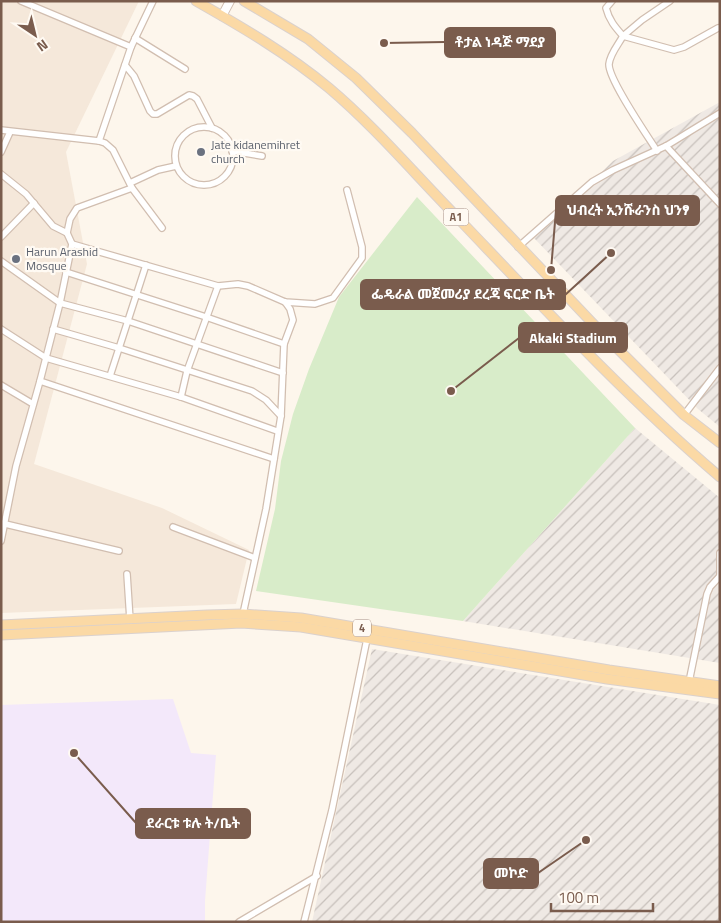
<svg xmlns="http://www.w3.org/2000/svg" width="721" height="923" viewBox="0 0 721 923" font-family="'Titillium Web','Noto Sans Ethiopic',sans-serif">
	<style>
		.residential { fill: #f5e8da }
		.industrial { fill: url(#industrial-furrows) }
		.education { fill: #f3e8fa }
		.park { fill: #d8ecc9 }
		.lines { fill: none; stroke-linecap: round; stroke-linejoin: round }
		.minor-casing { stroke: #d1beb0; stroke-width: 8 }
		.tertiary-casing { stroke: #d1beb0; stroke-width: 10 }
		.primary-casing { stroke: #dad1cd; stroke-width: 11 }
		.minor { stroke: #fff; stroke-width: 5.5 }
		.tertiary { stroke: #fff; stroke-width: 8 }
		.primary { stroke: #fbd9a5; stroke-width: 9 }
		.worship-dot { fill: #6b7280; stroke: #fffaf3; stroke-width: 2 }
		.labels { text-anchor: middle; stroke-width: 4.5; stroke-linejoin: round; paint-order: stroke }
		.shield { fill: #fffaf3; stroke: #a28b7f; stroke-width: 1 }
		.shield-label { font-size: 11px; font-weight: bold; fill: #7a5c4d }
		.worship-label { font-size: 12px; fill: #5b616d; stroke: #fffaf3; text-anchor: start }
		.leader { fill: none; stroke: #7a5c4d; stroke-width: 2 }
		.callout-dot { fill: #7a5c4d; stroke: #fffaf3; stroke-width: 2 }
		.callout { fill: #7a5c4d; stroke: #7a5c4d; stroke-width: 2 }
		.callout-label { font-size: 14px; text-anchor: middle; font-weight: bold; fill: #fff }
	</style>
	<defs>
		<pattern id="industrial-furrows" width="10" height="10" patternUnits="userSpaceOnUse" patternTransform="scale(1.25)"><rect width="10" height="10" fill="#efe9e4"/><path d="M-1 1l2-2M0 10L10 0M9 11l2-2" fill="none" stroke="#c7c0bb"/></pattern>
	</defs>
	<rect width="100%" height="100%" fill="#fdf6ec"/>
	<path class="residential" d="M1,1h138l-73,151 21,112 -53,200 128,44 87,42 -13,54 -235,9z"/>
	<g class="industrial">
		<path d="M720,102v325l-22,-18 -164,-171 79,-77z"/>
		<path d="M635,428l85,70v165l-257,-42z"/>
		<path d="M372,649l348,56v217h-408z"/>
	</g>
	<path class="education" d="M173,699l18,54 25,2 -11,146v21h-204v-217z"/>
	<path class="park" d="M417,197l218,231 -172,193 -207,-30 19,-82 6,-48 12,-47 16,-45 30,-72z"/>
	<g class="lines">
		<g class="minor-casing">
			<g id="minor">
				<path d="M21,1l110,46"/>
				<path d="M612,1l-6,7c3,12 9,19 17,28l19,-16 28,-19"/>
				<path d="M135,38l50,31"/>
				<path d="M125,65l9,11 16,35 3,3h4l32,-19 4,1 4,3 15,29"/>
				<circle cx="204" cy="156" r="29"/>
				<path d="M1,130l98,11 32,-94 22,-46"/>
				<path d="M99,141l6,2 8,7 19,38 30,40"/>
				<path d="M666,146l54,58"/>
				<path d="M232,151l30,5"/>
				<path d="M657,151c-10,-16 -49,-72 -48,-87 1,-10 9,-19 14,-28l51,14 10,-3 34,-19"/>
				<path d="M1,152l9,-20"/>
				<path d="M1,174l25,20 27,32 14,7"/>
				<path d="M130,183l28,-13 18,-4"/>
				<path d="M1,237l33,-34"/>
				<path d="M72,244l146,42 20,-2 10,2 37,16 30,2 18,-6 29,-40v-11l-15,-57"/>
				<path d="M518,247l74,-65 21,-12 53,-24 54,-33"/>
				<path d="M1,261l59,42 68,18 155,52"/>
				<path d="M66,272l140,45 78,27"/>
				<path d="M1,329l45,29 135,39 96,34"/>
				<path d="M53,329l66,19 133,43 14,9 15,16"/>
				<path d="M110,376l36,-111"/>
				<path d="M40,381l234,78"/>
				<path d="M1,385l32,19"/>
				<path d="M181,397l6,-26 31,-85"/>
				<path d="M684,415l36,-47"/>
				<path d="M1,523l118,28"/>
				<path d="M173,527l82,31"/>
				<path d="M1,541l15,-75 24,-85 20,-78 12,-59 -5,-11 3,-14 7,-11 55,-20"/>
				<path d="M720,553v24"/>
				<path d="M127,574l3,46"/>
				<path d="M243,614l23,-105 15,-93 3,-72 9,-24 -3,-11 -5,-7"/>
				<path d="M689,682l18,-88 3,-7 9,-10"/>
				<path d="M239,922l78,-46"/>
				<path d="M304,922l28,-112 37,-181"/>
			</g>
		</g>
		<g class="tertiary-casing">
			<path id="tertiary" d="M222,16l8,-15"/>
		</g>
		<g class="primary-casing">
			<g id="primary">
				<path d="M196,1c46,26 92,53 133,87 45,38 84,84 125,126 86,90 171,182 266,263"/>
				<path d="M244,1l64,38 48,39 56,55 188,198 84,84 36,28"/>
				<path d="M1,625l206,-10 36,-1 58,4 308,52 111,16"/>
				<path d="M1,635l240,-12 60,4 306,52 113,15"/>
			</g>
		</g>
		<use href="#minor" class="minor"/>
		<use href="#tertiary" class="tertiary"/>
		<use href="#primary" class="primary"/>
	</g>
	<g class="worship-dot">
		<circle cx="201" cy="152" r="5"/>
		<circle cx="16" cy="259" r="5"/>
	</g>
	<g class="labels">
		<g class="shield">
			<rect x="443.5" y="208.5" width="25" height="17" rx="4"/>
			<rect x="353" y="619.5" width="18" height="17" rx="4"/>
		</g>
		<g class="shield-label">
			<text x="456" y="221">A1</text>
			<text x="362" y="632">4</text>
		</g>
		<g class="worship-label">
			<text x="211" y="149">Jate kidanemihret<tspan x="211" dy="14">church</tspan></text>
			<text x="26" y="256">Harun Arashid<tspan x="26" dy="14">Mosque</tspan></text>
		</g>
	</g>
	<path class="leader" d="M384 43L445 42M551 270L556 210M611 253L565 295M451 391L519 338M74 753L136 823M586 840L538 873"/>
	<g class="callout-dot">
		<circle cx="384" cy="43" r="5"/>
		<circle cx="551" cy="270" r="5"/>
		<circle cx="611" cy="253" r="5"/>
		<circle cx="451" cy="391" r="5"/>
		<circle cx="74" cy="753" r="5"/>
		<circle cx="586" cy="840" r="5"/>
	</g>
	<g class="callout">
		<rect x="445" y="28" width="110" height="29" rx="5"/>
		<rect x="556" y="196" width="143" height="29" rx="5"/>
		<rect x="361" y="280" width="204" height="29" rx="5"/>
		<rect x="519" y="323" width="108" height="29" rx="5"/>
		<rect x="136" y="809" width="114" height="29" rx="5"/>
		<rect x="484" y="859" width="54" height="29" rx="5"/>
	</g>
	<g class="callout-label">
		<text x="500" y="47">ቶታል ነዳጅ ማደያ</text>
		<text x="628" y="215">ህብረት ኢንሹራንስ ህንፃ</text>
		<text x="463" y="299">ፌዴራል መጀመሪያ ደረጃ ፍርድ ቤት</text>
		<text x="573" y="343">Akaki Stadium</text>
		<text x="193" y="828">ደራርቱ ቱሉ ት/ቤት</text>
		<text x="511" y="878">መኮድ</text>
	</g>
	<rect width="721" height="923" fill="none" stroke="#7a5c4d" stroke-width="5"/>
	<g transform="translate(35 35) rotate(145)" stroke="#fffaf3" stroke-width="4" paint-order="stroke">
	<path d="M0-4L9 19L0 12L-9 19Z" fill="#7a5c4d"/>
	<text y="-8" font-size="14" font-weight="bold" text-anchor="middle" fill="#7a5c4d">N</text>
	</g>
	<path d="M551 903v8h102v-8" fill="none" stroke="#7a5c4d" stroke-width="2.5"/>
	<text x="558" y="903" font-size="15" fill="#7a5c4d" stroke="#fffaf3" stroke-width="4" paint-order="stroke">100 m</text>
</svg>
